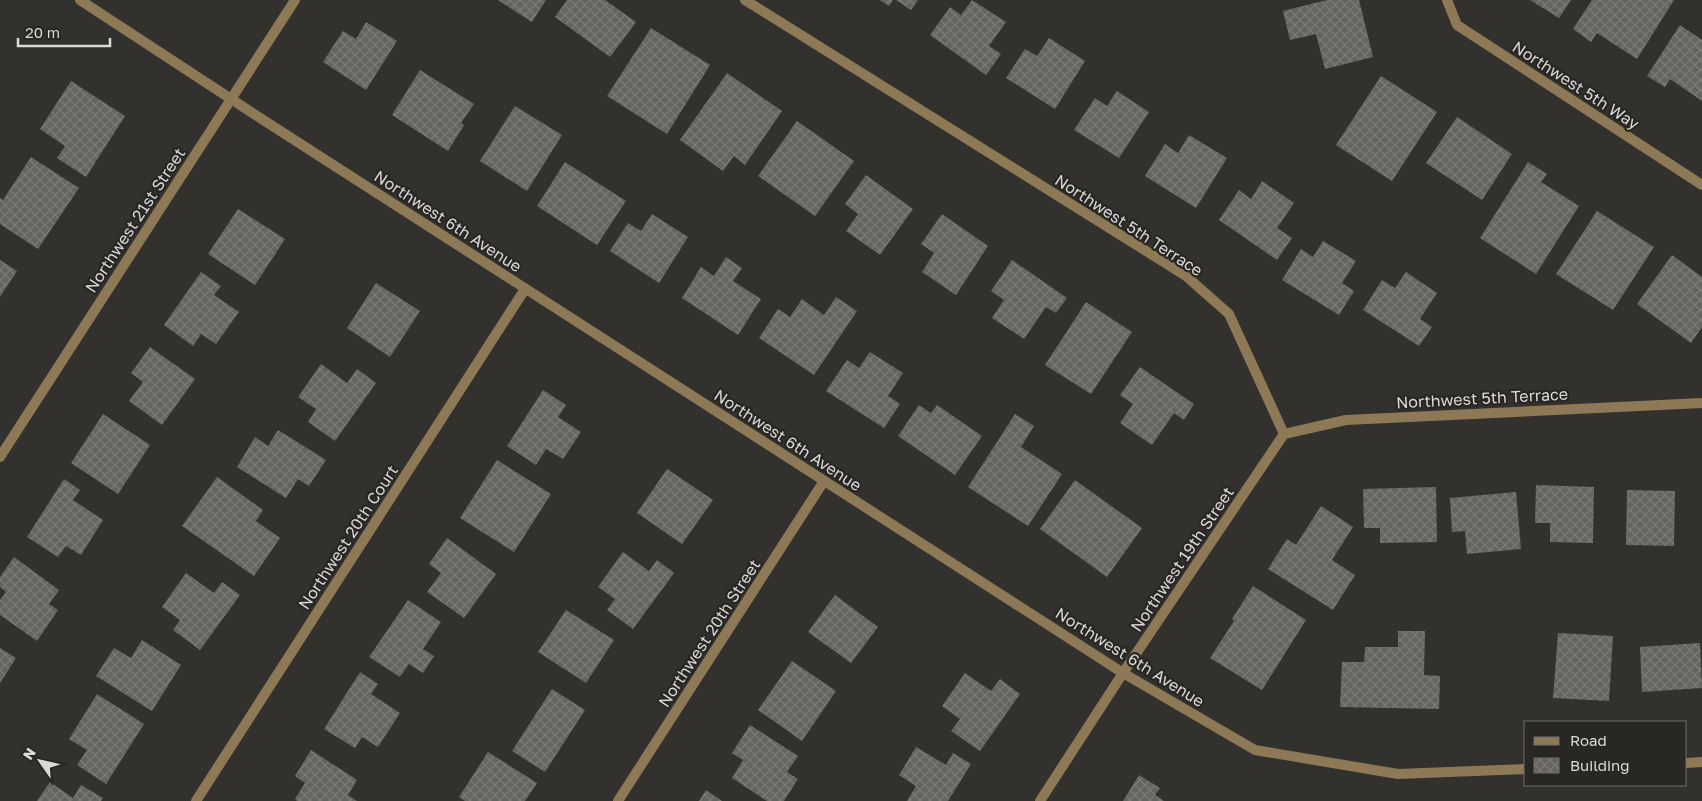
<svg xmlns="http://www.w3.org/2000/svg" width="1702" height="801" viewBox="0 0 1702 801" font-family="'Golos Text',sans-serif">
	<style>
		.building { fill: url(#building-cross-hatch) }
		.lines { fill: none; stroke-linecap: round; stroke-linejoin: round }
		.minor { stroke: #8d7956; stroke-width: 10 }
		.labels { text-anchor: middle; stroke-width: 4.5; stroke-linejoin: round; paint-order: stroke }
		.street-label { font-size: 16px; fill: #dad9d7; stroke: #292724 }
	</style>
	<defs>
		<pattern id="building-cross-hatch" width="8" height="8" patternUnits="userSpaceOnUse" patternTransform="scale(1.25)"><rect width="8" height="8" fill="#666460"/><path d="M0 0l8 8M0 8l8-8" fill="none" stroke="#7b7a76"/></pattern>
	</defs>
	<rect width="100%" height="100%" fill="#33312e"/>
	<g class="building">
		<path d="M498,0h48l-14,22z"/>
		<path d="M567,0h38l31,22 -26,35 -55,-40z"/>
		<path d="M880,0h13l-4,6z"/>
		<path d="M896,0h22l-7,10z"/>
		<path d="M972,0l34,22 -17,24 12,8 -15,21 -56,-40 20,-28 11,8z"/>
		<path d="M1327,0h32l14,57 -48,12 -9,-35 -26,6 -7,-29z"/>
		<path d="M1530,0h41l-12,18z"/>
		<path d="M1592,0h82l-37,59 -40,-26 -6,9 -18,-13z"/>
		<path d="M366,22l31,19 -31,49 -43,-28 20,-31 13,8z"/>
		<path d="M1680,25l22,15v61l-32,-22 -5,8 -18,-11z"/>
		<path d="M651,28l59,37 -43,69 -60,-38z"/>
		<path d="M1049,38l36,23 -30,48 -49,-31 19,-29 12,7z"/>
		<path d="M420,70l54,34 -13,19 3,2 -16,26 -56,-36z"/>
		<path d="M727,73l55,38 -37,54 -11,-9 -11,15 -43,-31z"/>
		<path d="M1381,76l56,36 -45,69 -56,-36z"/>
		<path d="M71,81l54,35 -39,61 -29,-19 8,-12 -25,-17z"/>
		<path d="M1117,91l32,21 -30,46 -45,-28 21,-32 12,8z"/>
		<path d="M515,106l47,29 -35,56 -47,-30z"/>
		<path d="M1457,117l55,37 -30,46 -56,-37z"/>
		<path d="M797,121l57,40 -39,55 -57,-40z"/>
		<path d="M1189,135l38,23 -31,50 -51,-32 20,-32 13,9z"/>
		<path d="M31,157l48,31 -41,61 -38,-25v-26l3,2z"/>
		<path d="M565,162l61,39 -29,44 -60,-39z"/>
		<path d="M1528,162l19,12 -6,8 38,24 -43,68 -56,-36z"/>
		<path d="M866,175l47,34 -33,46 -34,-24 12,-17 -13,-10z"/>
		<path d="M1262,181l32,22 -17,25 15,10 -15,22 -58,-40 20,-30 12,9z"/>
		<path d="M238,209l47,30 -30,46 -47,-31z"/>
		<path d="M1597,211l57,36 -41,63 -57,-36z"/>
		<path d="M652,214l36,23 -29,46 -49,-32 18,-28 13,8z"/>
		<path d="M942,214l46,32 -32,49 -34,-23 12,-19 -13,-9z"/>
		<path d="M1323,241l33,20 -14,22 12,8 -15,24 -57,-35 19,-31 12,8z"/>
		<path d="M1672,255l30,22v50l-11,16 -54,-39z"/>
		<path d="M726,257l16,11 -9,13 28,18 -23,36 -56,-37 19,-31 13,9z"/>
		<path d="M0,260l17,11 -17,26z"/>
		<path d="M1012,260l55,38 -11,15 -10,-6 -22,32 -32,-21 12,-18 -13,-9z"/>
		<path d="M201,272l20,14 -7,9 25,17 -23,32 -15,-10 -8,12 -29,-21z"/>
		<path d="M1406,272l31,21 -17,26 12,8 -13,19 -56,-36 19,-30 13,8z"/>
		<path d="M376,283l44,28 -30,46 -43,-29z"/>
		<path d="M836,297l21,14 -43,64 -55,-37 19,-29 12,8 12,-18 22,16z"/>
		<path d="M1086,302l46,30 -41,62 -46,-29z"/>
		<path d="M150,347l45,32 -33,46 -33,-24 14,-19 -12,-9z"/>
		<path d="M870,352l33,21 -15,23 12,8 -16,24 -58,-37 21,-31 12,8z"/>
		<path d="M321,364l26,19 10,-14 19,14 -41,58 -27,-19 8,-13 -18,-12z"/>
		<path d="M1140,367l54,37 -10,16 -10,-7 -22,32 -32,-22 13,-19 -13,-9z"/>
		<path d="M543,390l23,15 -8,12 23,15 -18,27 -17,-10 -10,16 -29,-19z"/>
		<path d="M919,405l12,8 6,-8 45,31 -27,39 -57,-39z"/>
		<path d="M103,414l47,31 -32,49 -47,-31z"/>
		<path d="M1015,414l19,12 -13,21 41,27 -34,52 -60,-39z"/>
		<path d="M278,430l48,30 -17,26 -11,-7 -12,19 -49,-31 18,-30 13,9z"/>
		<path d="M497,460l54,34 -37,58 -54,-34z"/>
		<path d="M667,469l46,31 -31,44 -45,-31z"/>
		<path d="M217,477l46,33 -7,11 24,17 -26,38 -72,-50z"/>
		<path d="M64,479l16,11 -7,10 30,20 -22,35 -15,-9 -8,11 -31,-20z"/>
		<path d="M1075,480l67,48 -35,49 -67,-48z"/>
		<path d="M1536,485l58,2 -1,56 -43,-1v-19h-15z"/>
		<path d="M1436,487l1,55 -57,1v-15h-16l-1,-39z"/>
		<path d="M1627,490l48,1 -1,55 -48,-1z"/>
		<path d="M1516,492l5,57 -54,5 -2,-23 -13,1 -2,-34z"/>
		<path d="M1321,506l32,21 -21,33 23,15 -22,35 -65,-41 19,-30 9,6z"/>
		<path d="M447,538l49,36 -32,44 -37,-26 14,-19 -12,-9z"/>
		<path d="M623,552l26,19 8,-11 17,13 -41,56 -26,-19 8,-11 -17,-12z"/>
		<path d="M14,557l45,33 -10,14 9,6 -21,31 -37,-26v-15l6,-8 -6,-5v-10z"/>
		<path d="M186,573l28,20 8,-11 18,13 -40,55 -27,-20 7,-10 -18,-13z"/>
		<path d="M1253,586l53,34 -44,70 -52,-32 24,-37 -2,-2z"/>
		<path d="M835,595l43,32 -27,36 -43,-31z"/>
		<path d="M408,600l33,22 -18,27 11,7 -11,17 -14,-9 -9,13 -31,-20z"/>
		<path d="M566,610l48,30 -28,43 -48,-31z"/>
		<path d="M1398,631h27l-1,44 16,1 -1,33 -99,-2 2,-45h22l1,-15h33z"/>
		<path d="M1558,633l55,3 -4,65 -56,-3z"/>
		<path d="M142,640l39,25 -29,46 -56,-35 18,-28 17,10z"/>
		<path d="M1700,643l2,45 -60,4 -2,-45z"/>
		<path d="M0,648l16,10 -16,25z"/>
		<path d="M792,661l44,30 -34,50 -44,-31z"/>
		<path d="M360,672l18,12 -7,10 29,19 -22,34 -16,-10 -7,11 -31,-19z"/>
		<path d="M965,673l26,18 9,-12 20,15 -40,57 -29,-20 9,-12 -18,-13z"/>
		<path d="M552,689l33,21 -40,62 -33,-21z"/>
		<path d="M97,694l47,30 -38,60 -29,-19 10,-15 -18,-11z"/>
		<path d="M750,725l48,31 -11,16 11,7 -14,22h-17l-35,-23 11,-18 -11,-7z"/>
		<path d="M916,747l30,18 7,-12 18,11 -23,37h-41l9,-15 -17,-11z"/>
		<path d="M311,750l46,30 -9,15 9,6h-60l-2,-2 10,-16 -10,-7z"/>
		<path d="M488,752l49,31 -12,18h-60l-6,-4z"/>
		<path d="M1139,775l21,13 -5,7 9,6h-41z"/>
		<path d="M50,782l23,16 8,-13 22,13 -2,3h-64z"/>
		<path d="M706,790l16,11h-23z"/>
	</g>
	<g class="lines">
		<g class="minor">
			<path d="M80,0l174,114 869,559 132,77 143,24 128,-5"/>
			<path d="M745,0l441,276 43,38 55,120 62,-14 356,-17"/>
			<path d="M1447,0l10,25 245,160"/>
			<path d="M0,457l295,-457"/>
			<path d="M1686,763l16,-1"/>
			<path d="M196,801l329,-512"/>
			<path d="M618,801l206,-320"/>
			<path d="M1040,801l83,-128 161,-239"/>
		</g>
	</g>
	<g class="labels">
		<g class="street-label">
			<text transform="translate(1576 85) rotate(33)" y="6">Northwest 5th Way</text>
			<text transform="translate(135 220) rotate(-57)" y="6">Northwest 21st Street</text>
			<text transform="translate(448 221) rotate(33)" y="6">Northwest 6th Avenue</text>
			<text transform="translate(1129 225) rotate(33)" y="6">Northwest 5th Terrace</text>
			<text transform="translate(1482 398) rotate(-3)" y="6">Northwest 5th Terrace</text>
			<text transform="translate(788 440) rotate(33)" y="6">Northwest 6th Avenue</text>
			<text transform="translate(348 537) rotate(-57)" y="6">Northwest 20th Court</text>
			<text transform="translate(1182 559) rotate(-56)" y="6">Northwest 19th Street</text>
			<text transform="translate(709 633) rotate(-57)" y="6">Northwest 20th Street</text>
			<text transform="translate(1130 657) rotate(32)" y="6">Northwest 6th Avenue</text>
		</g>
	</g>
	<rect x="1524" y="721" width="162" height="65" fill="#292724" stroke="#706e6c"/>
	<rect x="1534" y="737" width="25" height="8" fill="#8d7956" stroke="#706e6c"/>
	<text x="1570" y="746" font-size="15" fill="#dad9d7">Road</text>
	<rect x="1534" y="758" width="25" height="15" fill="url(#building-cross-hatch)" stroke="#706e6c"/>
	<text x="1570" y="771" font-size="15" fill="#dad9d7">Building</text>
	<g transform="translate(40 761) rotate(304)" stroke="#292724" stroke-width="4" paint-order="stroke">
	<path d="M0-4L9 19L0 12L-9 19Z" fill="#dad9d7"/>
	<text y="-8" font-size="14" font-weight="bold" text-anchor="middle" fill="#dad9d7">N</text>
	</g>
	<path d="M18 38v8h92v-8" fill="none" stroke="#dad9d7" stroke-width="2.5"/>
	<text x="25" y="38" font-size="15" fill="#dad9d7" stroke="#292724" stroke-width="4" paint-order="stroke">20 m</text>
</svg>
